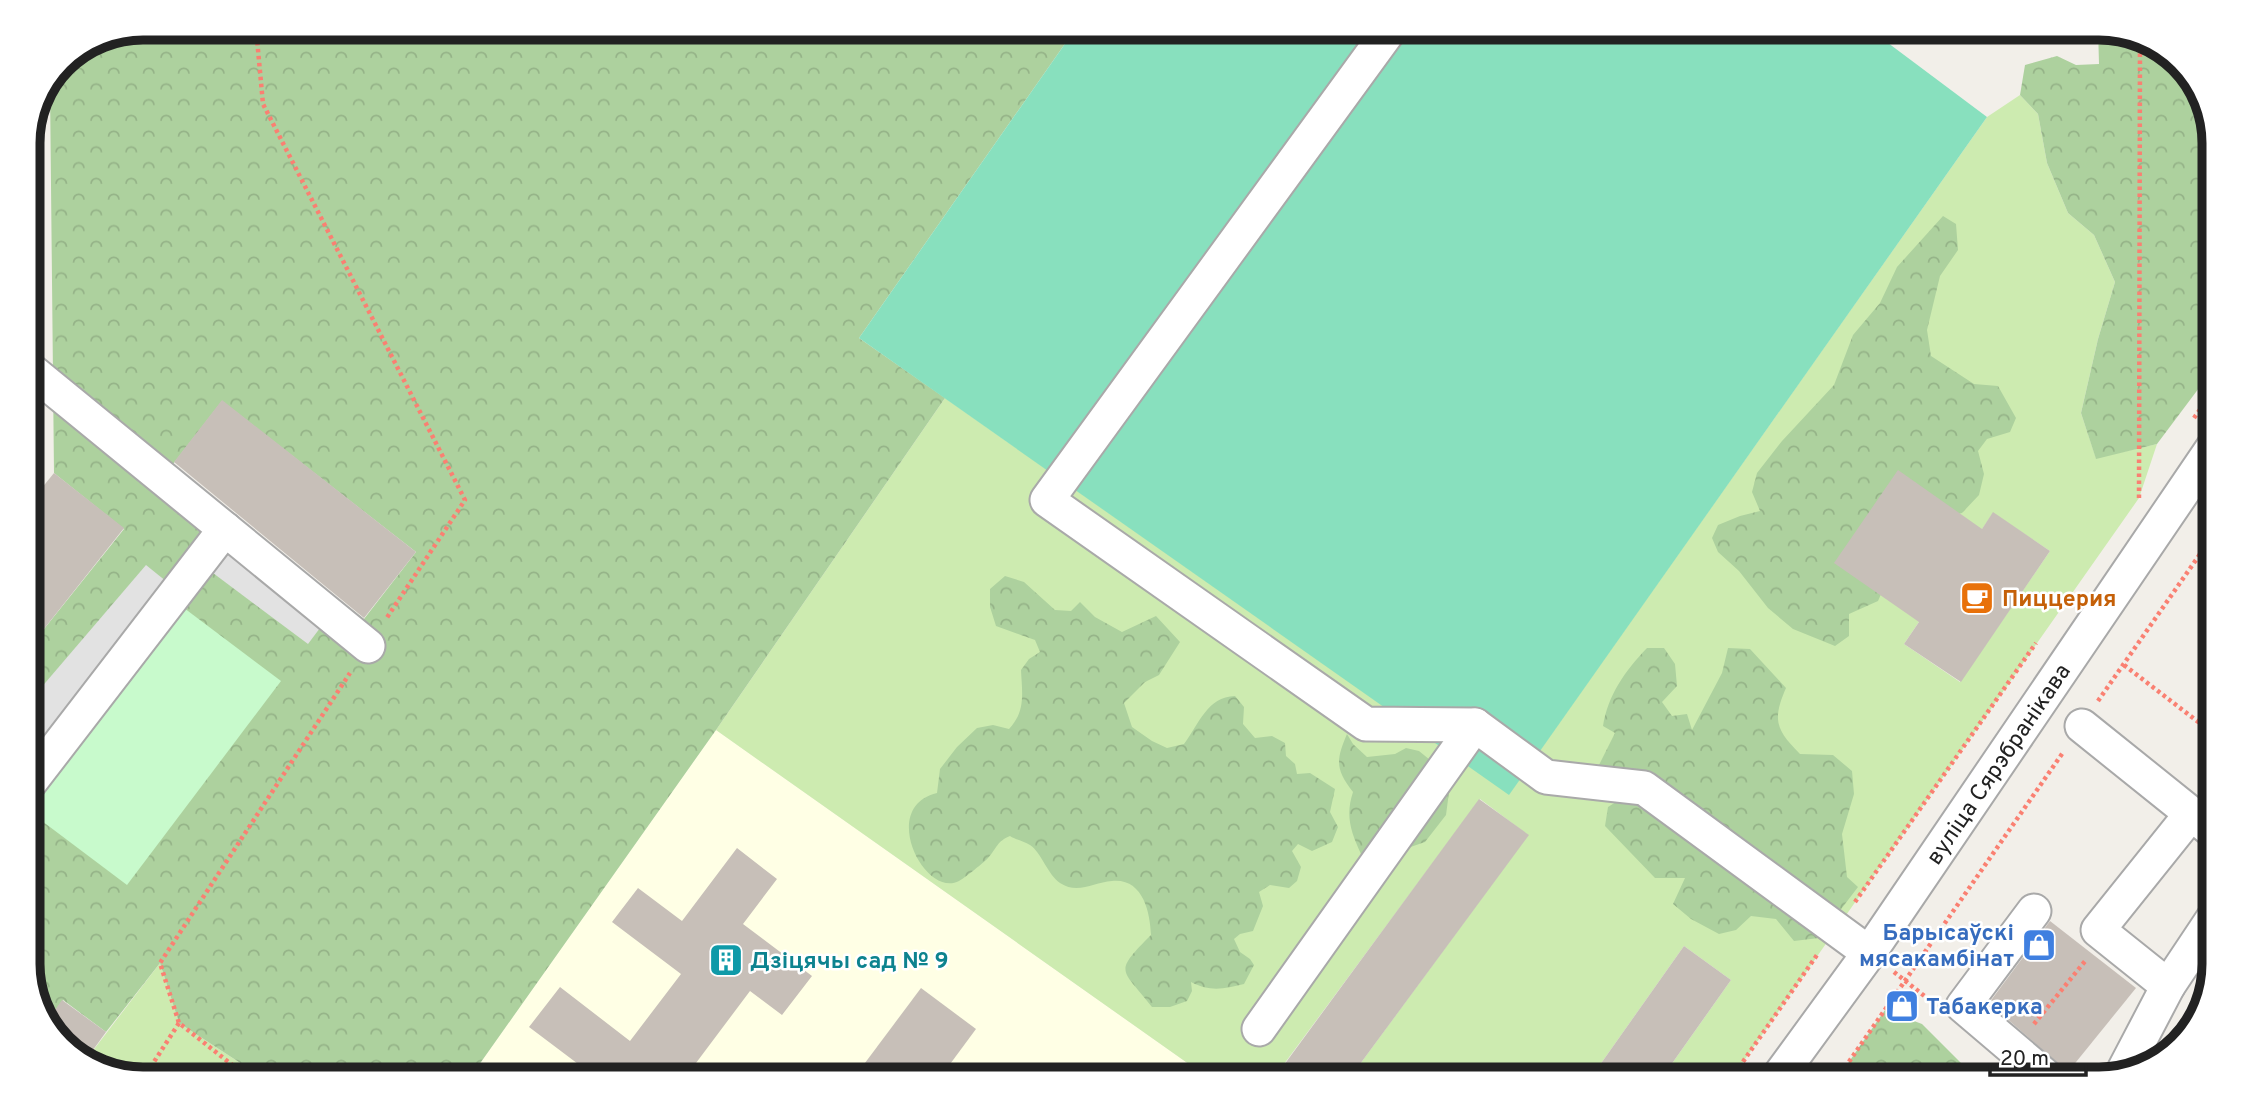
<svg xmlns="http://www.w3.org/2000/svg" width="2242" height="1107" viewBox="0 0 2242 1107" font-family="Overpass,sans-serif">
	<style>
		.education { fill: #ffffe5 }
		.grass { fill: #cdebb0; fill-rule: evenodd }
		.forest { fill: url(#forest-crowns); fill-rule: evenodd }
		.park { fill: #c8facc }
		.pitch { fill: #88e0be }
		.parking { fill: #e2e2e2 }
		.building { fill: #c7bfb8 }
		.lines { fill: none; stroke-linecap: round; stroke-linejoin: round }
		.minor-casing { stroke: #a9a9a9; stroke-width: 37 }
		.path { stroke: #fa8072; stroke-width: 4.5; stroke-dasharray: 3.5 3.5; stroke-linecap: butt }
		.minor { stroke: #fff; stroke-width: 33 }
		.labels { text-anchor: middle; stroke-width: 5; stroke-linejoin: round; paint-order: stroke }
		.food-label { font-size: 23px; font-weight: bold; fill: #c56008; stroke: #fff; text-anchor: start }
		.street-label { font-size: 23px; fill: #222; stroke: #fff }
		.shop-label { font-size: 23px; font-weight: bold; fill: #366cbe; stroke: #fff; text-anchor: end }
		.culture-label { font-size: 23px; font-weight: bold; fill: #0d838f; stroke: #fff; text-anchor: start }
		.rim { fill: none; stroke: #222; stroke-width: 9 }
	</style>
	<defs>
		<pattern id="forest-crowns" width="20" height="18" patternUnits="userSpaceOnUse" patternTransform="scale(1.75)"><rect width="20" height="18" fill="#add19e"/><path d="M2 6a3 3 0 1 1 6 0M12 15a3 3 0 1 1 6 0" fill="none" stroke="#95b388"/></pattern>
	</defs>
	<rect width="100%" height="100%" fill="#f2efe9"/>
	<path class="education" d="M716,730l494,349h-741z"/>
	<g class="grass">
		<path d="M2020,95l18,19 9,49 21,50 26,22 21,47 -17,57 -17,74 15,45 61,-14 -18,54 -408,581h-70l70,-99 -47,-34 -94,133h-241l179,-244 -48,-36 -196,265 19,15h-93l-494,-349 229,-332 564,396 478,-677zM1993,513l57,38 -90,131 -56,-38z"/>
		<path d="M160,963l19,60 86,56c-42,0 -149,9 -180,-18z"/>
	</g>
	<g class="forest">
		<path d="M143,28h933l-217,310 86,60 -229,332 -247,349h-204l-86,-56 -19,-60 -54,69 -43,-32 -17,23 -18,-51v-323l96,-120 -70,-56 -4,-385 12,-27zM222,401l194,151 -52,67 -194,-151z"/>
		<path d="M2098,28l52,12 44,39 20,57v232l-57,76 -61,15 -15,-46 17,-74 17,-57 -21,-47 -26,-22 -21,-50 -9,-49 -18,-19 5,-30 32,-9 19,9 23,-1z"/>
		<path d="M1943,216l13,8 2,26 -18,26 -13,54 4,26 43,28 24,2 18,32 -6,14 -23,7 -9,12 6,23 -5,21 -17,18 -19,5 -58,67 -7,16 -29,13v22l-14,10 -42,-17 -25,-21 -29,-37 -21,-19 -6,-14 6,-13 22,-9 20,-5 -8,-19 5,-19 25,-32 52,-56 19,-50 27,-32 17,-36z"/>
		<path d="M1005,576l19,6 31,28 16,1 9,-9 15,15 27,15 34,-16 24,26 -21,33 -14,7 -21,21 8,24 20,14 15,7 17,-4c15,-20 23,-47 51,-48l9,11 -1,17 12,14 17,-2 13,7 1,13 9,8 2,10 13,-1 25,16 -5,23 8,15 -6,15 -20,9 -14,-7 -6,7 9,16 -4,14 -8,7 -19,-3 -11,7 4,14 -10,25 -13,3 -6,5 6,13 10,7 4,6 -10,19c-20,5 -34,8 -53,-2l1,9 -5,10 -17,6h-18c-30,-39 -40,-33 -1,-72 -1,-23 -8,-57 -39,-54 -18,1 -34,14 -52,2 -12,-8 -19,-31 -30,-38 -6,-4 -14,-5 -20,-9 -13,5 -13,12 -22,22 -1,2 -26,22 -29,23 -34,18 -81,-74 -22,-88l3,-24 17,-22 20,-19 16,-3 16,4c17,-18 13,-36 12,-59l8,-11 11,-7 -5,-12 -39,-14 -6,-19v-18z"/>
		<path d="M1647,648h17l11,16 2,22 -15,16 10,14 15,-2 5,16 30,-57 6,-25 22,1 36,39c-14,32 -10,42 14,66l33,1 19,16 2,23 -12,40 5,43 11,10 -39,51 -25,3 -18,-22 -25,-3 -15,14 -17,4 -28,-15 -18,-15 12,-26h-30l-50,-52 3,-19 11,-7 -22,-31 18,-36 -12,-7c5,-31 22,-55 44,-78z"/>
		<path d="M1347,734l6,10 14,13 28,-3 11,-6 13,3 32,26 -5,38 -21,27 -32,11 -14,8 -18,-7c-10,-22 -16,-38 -8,-62 -18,-23 -17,-32 -6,-58z"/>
		<path d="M1885,1010l37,14 55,55h-140z"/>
	</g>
	<path class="park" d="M184,608l97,73 -154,204 -97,-73z"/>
	<path class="pitch" d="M1076,28h792l119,89 -478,678 -650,-457z"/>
	<g class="parking">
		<path d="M234,546l95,70 -21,28 -95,-71z"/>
		<path d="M146,565l26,21 -144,170v-53z"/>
	</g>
	<g class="building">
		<path d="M222,400l194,152 -52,66 -190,-156z"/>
		<path d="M1898,470l84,59 11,-17 57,39 -89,131 -57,-38 15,-22 -85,-59z"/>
		<path d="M54,473l70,55 -96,121v-144z"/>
		<path d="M1479,799l50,36 -180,244h-46l-19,-14z"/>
		<path d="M737,848l40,31 -34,45 69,52 -30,39 -32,-24 -66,88h-11l-17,-13 -10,13h-48l-69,-52 31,-40 70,54 51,-67 -69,-52 26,-34 44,33z"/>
		<path d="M2050,921l86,67 -68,84 -79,-69z"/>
		<path d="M1684,946l47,34 -70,99h-71z"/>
		<path d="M921,988l55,41 -37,50h-86z"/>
		<path d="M62,1000l44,32 -21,29 -37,-33 -2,-5z"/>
	</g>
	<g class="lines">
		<g class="minor-casing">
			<g id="minor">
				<path d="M1391,28l-344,472 319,224 109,1"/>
				<path d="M28,368l340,278"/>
				<path d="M2082,726l132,106"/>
				<path d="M28,785l197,-256"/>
				<path d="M2034,911l-71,95 86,73"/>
				<path d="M2168,986l-70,-56 93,-116"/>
				<path d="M1259,1029l216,-304 71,52 98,11 225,165"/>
				<path d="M2123,1072l45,-86 46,-69"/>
				<path id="s1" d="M1777,1079l92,-126 345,-507"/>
			</g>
		</g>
		<g class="path">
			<path d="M256,28l7,76 202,396 -79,119"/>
			<path d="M2194,418l20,-28"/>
			<path d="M2139,498l1,-461"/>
			<path d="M2124,665l90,69"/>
			<path d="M2098,701l116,-167"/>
			<path d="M1855,902l181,-259"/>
			<path d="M1894,972l38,30"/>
			<path d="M2034,1024l52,-64"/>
			<path d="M143,1079l36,-56"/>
			<path d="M250,1079l-71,-56 -19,-60 190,-290"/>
			<path d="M1731,1079l86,-124"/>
			<path d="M1837,1079l227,-328"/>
		</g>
		<use href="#minor" class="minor"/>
	</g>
	<defs>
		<g id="cafe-square" transform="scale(1.75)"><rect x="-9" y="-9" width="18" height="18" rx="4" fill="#e8710a" stroke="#fff"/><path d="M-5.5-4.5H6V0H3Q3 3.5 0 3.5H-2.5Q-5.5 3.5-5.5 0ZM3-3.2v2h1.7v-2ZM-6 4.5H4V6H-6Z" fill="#fff"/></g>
		<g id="shop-square" transform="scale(1.75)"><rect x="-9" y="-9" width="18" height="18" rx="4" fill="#3f7fe0" stroke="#fff"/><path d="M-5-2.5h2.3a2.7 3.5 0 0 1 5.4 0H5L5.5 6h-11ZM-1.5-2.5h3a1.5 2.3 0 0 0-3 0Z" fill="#fff"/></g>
		<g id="building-square" transform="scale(1.75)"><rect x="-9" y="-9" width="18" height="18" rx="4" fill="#0f9aa8" stroke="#fff"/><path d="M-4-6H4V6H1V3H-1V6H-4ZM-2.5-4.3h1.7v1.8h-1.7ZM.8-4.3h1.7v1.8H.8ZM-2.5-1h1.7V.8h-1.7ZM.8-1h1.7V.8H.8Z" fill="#fff"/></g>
	</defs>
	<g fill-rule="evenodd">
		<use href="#cafe-square" x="1977" y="598"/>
		<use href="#shop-square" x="2039" y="945"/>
		<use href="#building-square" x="726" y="960"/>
		<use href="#shop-square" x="1902" y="1006"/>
	</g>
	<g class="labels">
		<g class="food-label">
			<text x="2002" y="606">Пиццерия</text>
		</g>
		<g class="street-label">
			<text dy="8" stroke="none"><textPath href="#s1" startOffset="385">вуліца Сярэбранікава</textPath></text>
		</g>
		<g class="shop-label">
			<text x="2014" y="940">Барысаўскі<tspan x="2014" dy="26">мясакамбінат</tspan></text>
			<text x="1926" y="1014" text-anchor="start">Табакерка</text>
		</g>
		<g class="culture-label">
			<text x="750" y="968">Дзіцячы сад № 9</text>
		</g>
	</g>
	<path d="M0 0H2242V1107H0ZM143 40H2099A103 103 0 0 1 2202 143V964A103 103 0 0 1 2099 1067H143A103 103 0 0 1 40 964V143A103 103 0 0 1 143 40Z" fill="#fff" fill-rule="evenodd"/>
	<path class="rim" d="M143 40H2099A103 103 0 0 1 2202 143V964A103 103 0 0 1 2099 1067H143A103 103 0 0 1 40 964V143A103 103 0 0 1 143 40Z"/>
	<path d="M1990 1065v10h96v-10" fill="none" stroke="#222222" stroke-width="3.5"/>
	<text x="2000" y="1065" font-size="21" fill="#222222" stroke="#ffffff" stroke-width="5" paint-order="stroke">20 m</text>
</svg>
